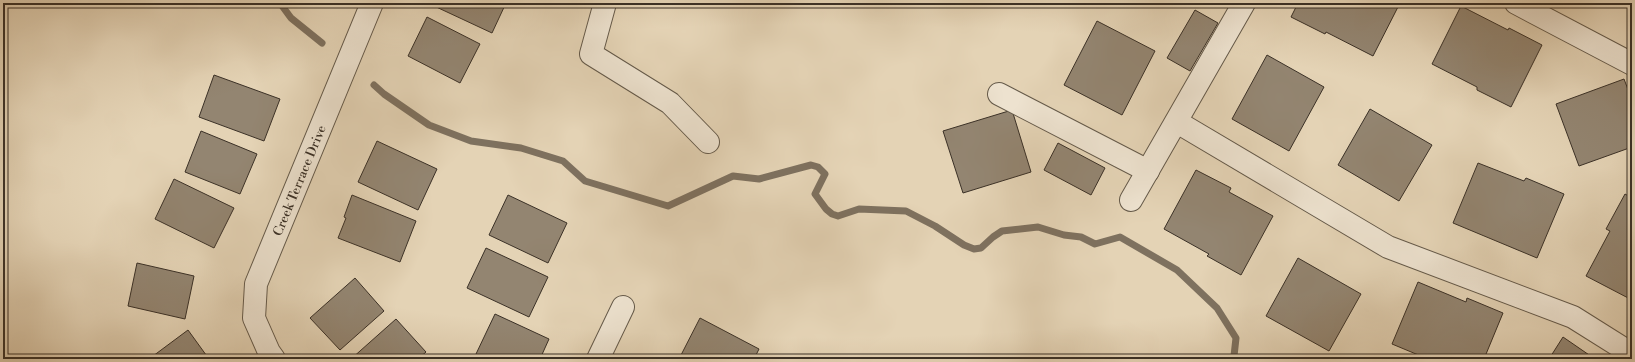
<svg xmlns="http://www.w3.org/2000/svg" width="1635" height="362" viewBox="0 0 1635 362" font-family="'Libre Bodoni',serif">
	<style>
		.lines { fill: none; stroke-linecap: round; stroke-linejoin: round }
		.stream { stroke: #7e715f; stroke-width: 7 }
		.building { fill: #938571; stroke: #3b3127 }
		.minor-casing { stroke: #655a4a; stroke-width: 24 }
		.minor { stroke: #ede2cf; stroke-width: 22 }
		.labels { text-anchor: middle; stroke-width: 3; stroke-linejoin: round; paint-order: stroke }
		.street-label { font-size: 13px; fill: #3b3127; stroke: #ede2cf }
	</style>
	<rect width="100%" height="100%" fill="#e4d3b5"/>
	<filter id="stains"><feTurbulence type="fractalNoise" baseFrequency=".005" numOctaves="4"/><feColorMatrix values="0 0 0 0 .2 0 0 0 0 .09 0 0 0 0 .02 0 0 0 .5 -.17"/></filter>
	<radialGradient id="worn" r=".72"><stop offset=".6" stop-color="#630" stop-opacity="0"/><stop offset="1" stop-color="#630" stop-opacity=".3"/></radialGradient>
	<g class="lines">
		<g class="stream">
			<path d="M280,3l11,15 31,25"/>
			<path d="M374,85l10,9 45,31 42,16 50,7 42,13 22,20 83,25 65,-30 26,3 52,-14 7,2 7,7 -10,20 11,15 6,5 6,2 21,-7 47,2 29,15 29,19 10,4 7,-1 12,-11 9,-6 36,-4 26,8 17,2 14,7 25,-7 57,33 40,38 19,30 -2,18 2,3"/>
		</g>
	</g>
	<g class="building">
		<path d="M433,3h73l-14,30 -60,-28z"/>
		<path d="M1298,3h102l-27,53 -47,-24 -1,2 -34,-17z"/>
		<path d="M1461,6l47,24 1,-2 33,17 -31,62 -34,-17v-3l-45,-23z"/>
		<path d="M1195,10l23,13 -28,48 -23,-13z"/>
		<path d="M427,17l53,27 -20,39 -52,-27z"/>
		<path d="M1097,21l58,30 -33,64 -58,-30z"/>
		<path d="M1267,55l57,32 -35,64 -57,-32z"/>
		<path d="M214,75l66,24 -16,42 -65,-24z"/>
		<path d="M1624,79l8,21v47l-53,19 -23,-62z"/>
		<path d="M1370,109l62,36 -33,56 -61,-36z"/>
		<path d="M1012,110l19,62 -68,21 -20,-62z"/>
		<path d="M201,131l56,23 -17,40 -55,-22z"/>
		<path d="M377,141l60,28 -19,41 -60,-28z"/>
		<path d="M1058,143l47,25 -14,27 -47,-25z"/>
		<path d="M1478,163l46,18 2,-3 38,16 -27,64 -84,-35z"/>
		<path d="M1196,170l35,18 -2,4 44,24 -32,59 -34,-19 2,-2 -45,-25z"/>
		<path d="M174,179l60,29 -20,40 -59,-29z"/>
		<path d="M1625,194l7,4v102l-46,-24 24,-45 -4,-2z"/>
		<path d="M352,195l64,26 -16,41 -62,-24 8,-20 -2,-1z"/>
		<path d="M508,195l59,28 -19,40 -59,-28z"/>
		<path d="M486,248l62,29 -19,40 -62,-29z"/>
		<path d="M1298,258l63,36 -32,57 -63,-35z"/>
		<path d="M137,263l57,13 -9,43 -57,-13z"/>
		<path d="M355,278l29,33 -44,39 -30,-32z"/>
		<path d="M1418,282l48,20 1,-4 36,15 -19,46h-47l-7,-3 -2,3 -36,-15z"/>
		<path d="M495,314l54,25 -9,20h-54l-10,-5z"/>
		<path d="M700,318l59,31 -5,10h-70l-4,-2z"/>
		<path d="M396,319l30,33 -8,7h-67z"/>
		<path d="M188,330l21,29h-60z"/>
		<path d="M1563,337l32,22h-46z"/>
	</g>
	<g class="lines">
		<g class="minor-casing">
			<g id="minor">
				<path d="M605,3l-14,51 79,49 38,39"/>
				<path d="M1516,3l116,61"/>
				<path d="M999,94l149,77"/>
				<path d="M1177,122l211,125 185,70 59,37"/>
				<path d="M1131,200l113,-197"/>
				<path id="s1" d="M274,359l-5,-7 -15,-34 2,-34 116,-281"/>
				<path d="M598,359l25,-52"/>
			</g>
		</g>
		<use href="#minor" class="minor"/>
	</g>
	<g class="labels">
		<g class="street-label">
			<text dy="5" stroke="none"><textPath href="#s1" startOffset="192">Creek Terrace Drive</textPath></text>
		</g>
	</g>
	<rect width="1635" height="362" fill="none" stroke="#e4d3b5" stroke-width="16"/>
	<rect x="4" y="4" width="1627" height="354" fill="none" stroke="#3b3127" stroke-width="2"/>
	<rect x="8" y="8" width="1619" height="346" fill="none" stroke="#3b3127"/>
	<rect width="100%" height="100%" filter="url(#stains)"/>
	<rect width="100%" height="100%" fill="url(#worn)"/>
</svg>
